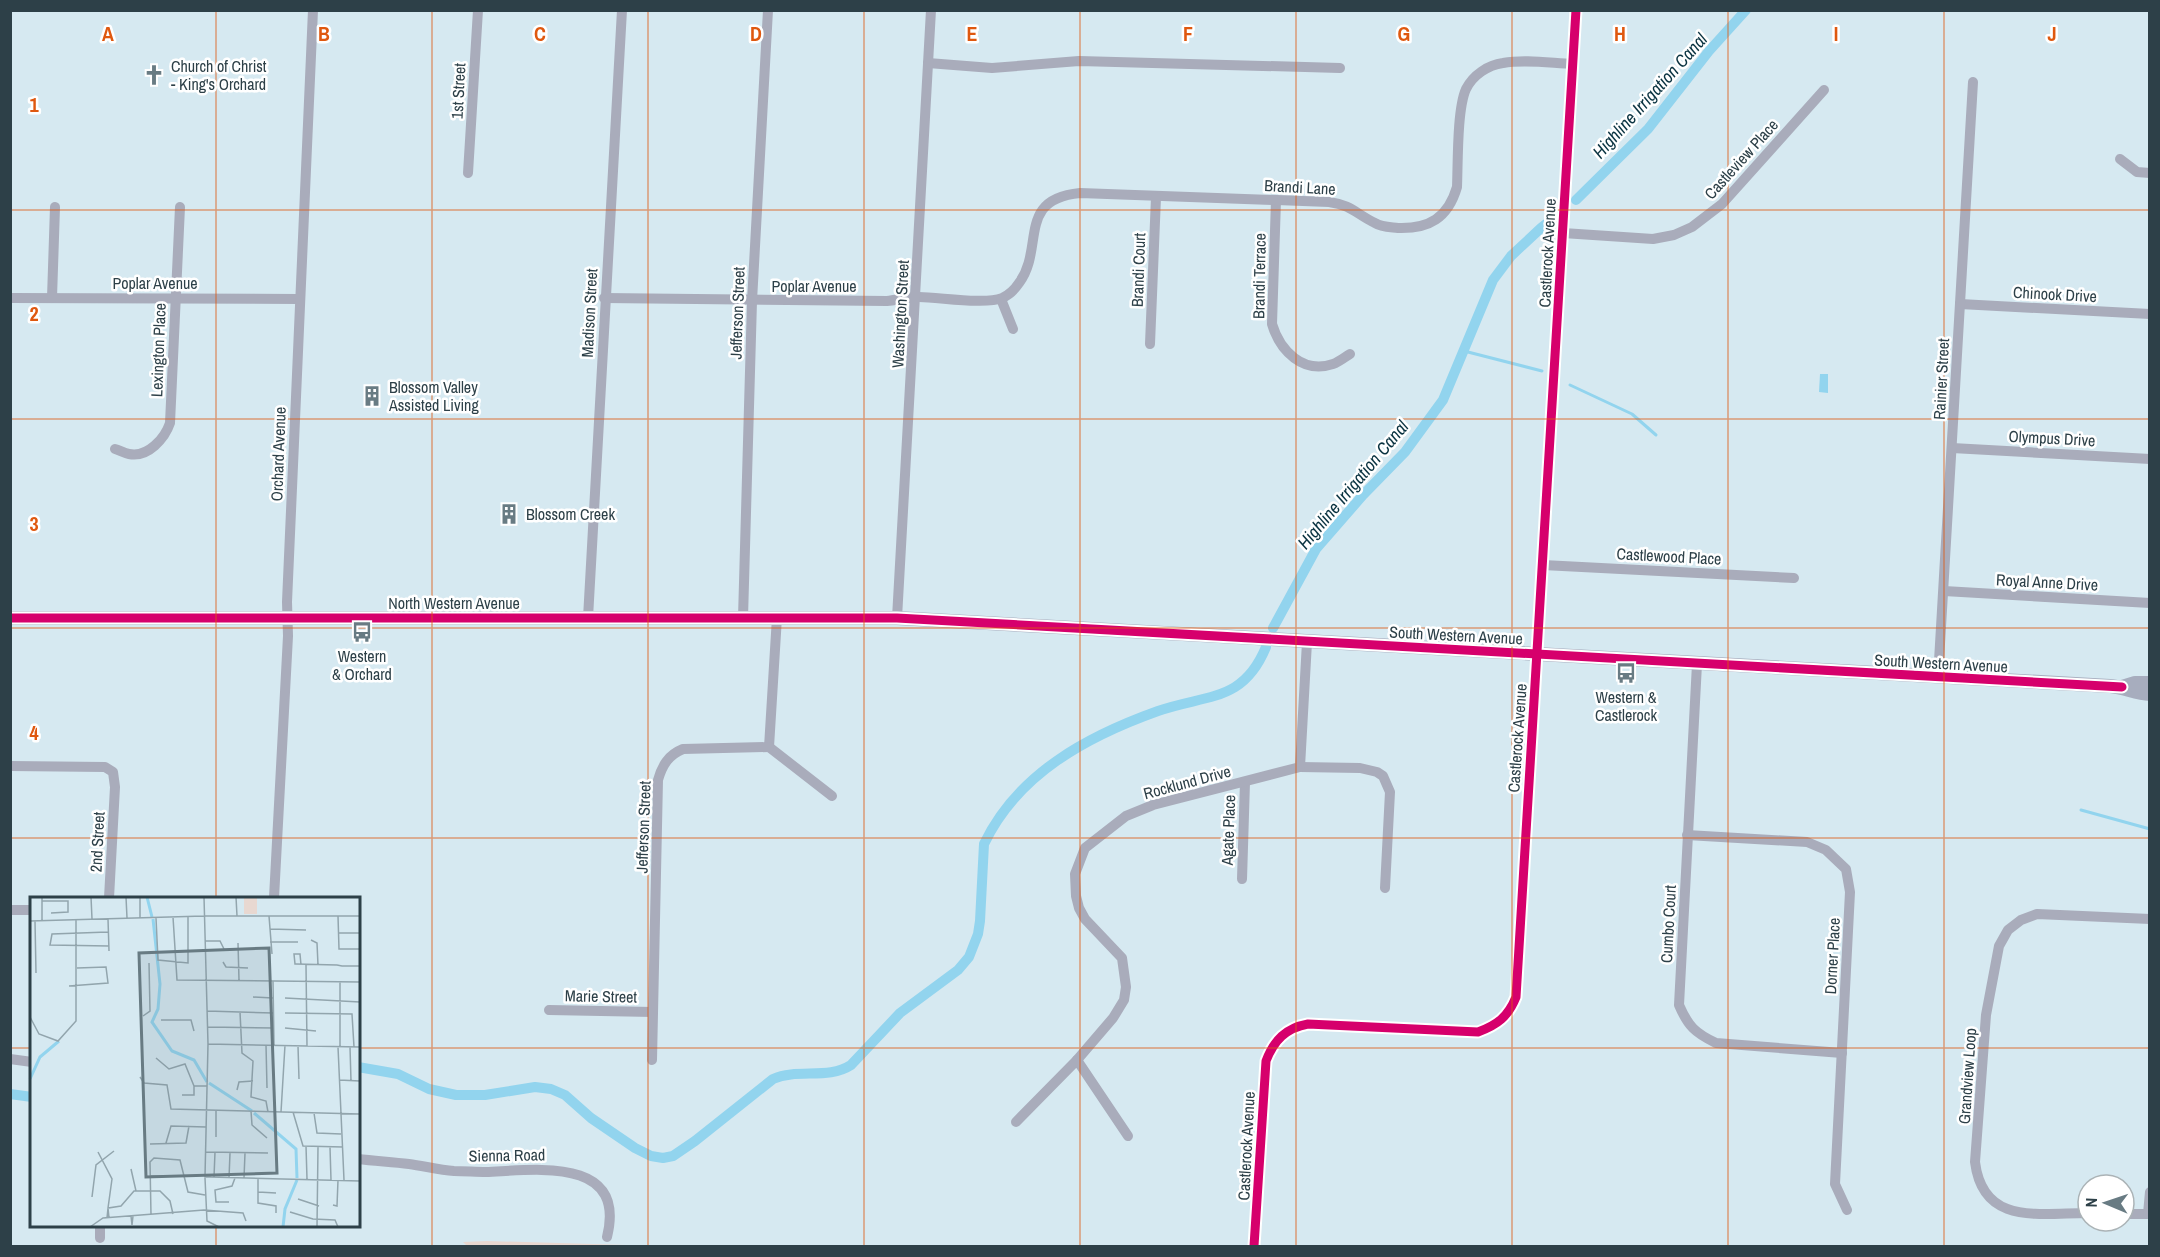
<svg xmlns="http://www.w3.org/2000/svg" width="2160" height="1257" viewBox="0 0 2160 1257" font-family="'Archivo Narrow',sans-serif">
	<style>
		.green { fill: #e8d8d1 }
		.water { fill: #92d4ee }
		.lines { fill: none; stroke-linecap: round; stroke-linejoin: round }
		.stream { stroke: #92d4ee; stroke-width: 3 }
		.canal { stroke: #92d4ee; stroke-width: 10 }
		.minor { stroke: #a9acbb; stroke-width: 10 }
		.major { stroke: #a7adbe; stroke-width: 14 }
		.cycleway-casing { stroke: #fff; stroke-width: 13 }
		.cycleway { stroke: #d6006c; stroke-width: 9 }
		.grid { fill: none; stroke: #df580f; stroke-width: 1.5; stroke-opacity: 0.55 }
		.labels { text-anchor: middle; stroke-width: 5; stroke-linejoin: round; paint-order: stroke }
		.poi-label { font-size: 16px; fill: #2d4048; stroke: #fff; text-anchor: start }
		.street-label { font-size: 16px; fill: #2d4048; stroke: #fff }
		.water-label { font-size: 18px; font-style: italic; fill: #0a3341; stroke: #fff }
		.inset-river { fill: none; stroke: #92d4ee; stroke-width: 3 }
		.inset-road { fill: none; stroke: #92a5ad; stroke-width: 1.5 }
		.view { fill: #687b83; fill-opacity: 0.15; stroke: #687b83; stroke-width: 3 }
		.inset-edge { fill: none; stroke: #2d4048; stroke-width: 3 }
		.grid-label { font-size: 20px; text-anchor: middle; font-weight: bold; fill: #df580f; stroke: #fff; stroke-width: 5; stroke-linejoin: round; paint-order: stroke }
	</style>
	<rect width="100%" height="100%" fill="#d6e9f1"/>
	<path class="green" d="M487,1241l139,4v1h-159l-4,-4z"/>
	<path class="water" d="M1820,374h8v19l-9,-1z"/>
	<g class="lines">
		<g class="stream">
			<path d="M1464,351l78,20"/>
			<path d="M1570,385l62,29 24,21"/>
			<path d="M2081,810l69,19"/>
		</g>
		<g class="canal">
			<path d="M1576,200l72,-71 61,-78 37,-41"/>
			<path d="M1273,628l43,-79 47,-54 42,-43 38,-52 50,-120 18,-24 30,-28 14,-11"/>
			<path d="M358,1067l40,7 31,15 27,6h29l50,-8 16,2 14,6 26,23 44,30 16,8 12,2 10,-2 22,-15 78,-62c25,-11 55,1 78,-14l49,-52 58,-43 11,-13 9,-23 2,-13 4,-77c34,-71 104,-108 174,-133 48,-17 85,-8 108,-64"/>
			<path d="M10,1094l22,3"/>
		</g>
		<g class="minor">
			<path d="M928,63l64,5 87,-7 261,7"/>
			<path d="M2120,159l17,13 13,1"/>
			<path d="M468,173l10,-163"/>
			<path d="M1276,200l-4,124c8,27 31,50 61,40 6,-2 12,-7 17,-10"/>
			<path d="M1563,233l90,6 21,-4 18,-8 30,-23 102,-114"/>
			<path d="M10,298l289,1"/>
			<path d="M52,298l3,-91"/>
			<path d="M604,298l283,3c10,-1 21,-4 32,-4 20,0 66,8 83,1 7,-3 13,-9 17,-15 26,-35 -3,-84 61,-90l249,9c23,3 27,12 46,21 6,4 15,4 23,5 31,1 50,-10 59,-41 1,-25 0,-78 9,-98 7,-14 22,-24 37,-26 22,-4 47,0 70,1"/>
			<path d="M1001,299l12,30"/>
			<path d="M1960,304l190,10"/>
			<path d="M1150,344l6,-147"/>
			<path d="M1952,448l198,11"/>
			<path d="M115,449c4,1 9,4 14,5 19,4 36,-16 41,-31l10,-216"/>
			<path d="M1543,565l251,13"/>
			<path d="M1944,591l206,12"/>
			<path d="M588,618l34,-608"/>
			<path d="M743,618l9,-317 16,-291"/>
			<path d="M897,618l34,-608"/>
			<path d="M1697,664l-18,341c9,21 16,28 37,38l126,10"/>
			<path d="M1938,678l35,-596"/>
			<path d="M769,747l8,-130"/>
			<path d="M769,747l63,49"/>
			<path d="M10,766l95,1 8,5 2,15 -6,111"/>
			<path d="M1300,767l60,1 17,4 6,4 7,16 -5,96"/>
			<path d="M1687,835l120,7 19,8 20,19 4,23 -15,292 12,26"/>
			<path d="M1242,879l3,-97"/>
			<path d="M274,898l14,-262 -1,-34 26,-592"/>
			<path d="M10,910h22"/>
			<path d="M549,1010l104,2"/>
			<path d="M10,1059l22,3"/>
			<path d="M652,1060l6,-280c4,-14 10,-25 25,-31l86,-2"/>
			<path d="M1077,1060l51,76"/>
			<path d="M1016,1122l61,-62 36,-42 11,-18 2,-13 -4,-29 -37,-39 -6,-11 -3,-12 -1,-22 10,-26 41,-32 27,-11 147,-38 7,-125"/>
			<path d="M358,1159c17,2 34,3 51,5 15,2 30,6 45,7 11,0 22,1 32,1 49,-2 141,-16 121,65"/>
			<path d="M2088,1213c-49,0 -105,13 -113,-51l11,-147 13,-69 9,-16 13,-10 16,-6 113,5"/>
			<path d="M2124,1214h26"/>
			<path d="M2148,1214l2,-22"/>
			<path d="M100,1238v-12"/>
			<path d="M1254,1246l12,-185c8,-21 20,-33 42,-37l170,8c19,-7 30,-15 38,-35l60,-987"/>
		</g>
		<g class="major">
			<path d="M10,618h887l1213,68c14,1 25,7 40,8"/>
			<path d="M2122,687l13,-4h15"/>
		</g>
		<g class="cycleway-casing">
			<g id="cycleway">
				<path d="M10,618h887l1225,69"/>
				<path d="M1254,1246l12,-185c8,-21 20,-33 42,-37l170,8c19,-7 30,-15 38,-35l60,-987"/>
			</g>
		</g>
		<use href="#cycleway" class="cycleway"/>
	</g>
	<path class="grid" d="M216,10v888M432,10v1236M648,10v1236M864,10v1236M1080,10v1236M1296,10v1236M1512,10v1236M1728,10v1236M1944,10v1236M10,210h2140M10,419h2140M10,628h2140M10,838h2140M10,1048h22M358,1048h1792M216,1226v20"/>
	<defs>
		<g id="church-bare" transform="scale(1.62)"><path d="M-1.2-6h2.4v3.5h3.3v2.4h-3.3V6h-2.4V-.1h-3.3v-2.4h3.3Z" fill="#687b83" stroke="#fff" stroke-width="2.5" paint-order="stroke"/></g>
		<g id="building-bare" transform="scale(1.62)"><path d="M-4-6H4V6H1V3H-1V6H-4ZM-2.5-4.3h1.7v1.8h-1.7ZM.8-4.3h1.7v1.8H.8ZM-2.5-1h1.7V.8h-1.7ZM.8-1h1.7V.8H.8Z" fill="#687b83" stroke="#fff" stroke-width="2.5" paint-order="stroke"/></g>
		<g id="bus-bare" transform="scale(1.62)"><path d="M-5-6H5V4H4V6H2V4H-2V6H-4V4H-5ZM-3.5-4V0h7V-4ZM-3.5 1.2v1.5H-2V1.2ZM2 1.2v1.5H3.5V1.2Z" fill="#687b83" stroke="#fff" stroke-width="2.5" paint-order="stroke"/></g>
	</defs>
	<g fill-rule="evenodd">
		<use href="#church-bare" x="154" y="75"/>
		<use href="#building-bare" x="372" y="396"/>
		<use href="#building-bare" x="509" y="514"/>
		<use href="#bus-bare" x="362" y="632"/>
		<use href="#bus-bare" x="1626" y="673"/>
	</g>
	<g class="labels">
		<g class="poi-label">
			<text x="171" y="72">Church of Christ<tspan x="171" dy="18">- King's Orchard</tspan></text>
			<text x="389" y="393">Blossom Valley<tspan x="389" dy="18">Assisted Living</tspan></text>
			<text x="526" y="520">Blossom Creek</text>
			<text x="362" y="662" text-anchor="middle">Western<tspan x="362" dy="18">&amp; Orchard</tspan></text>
			<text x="1626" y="703" text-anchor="middle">Western &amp;<tspan x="1626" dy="18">Castlerock</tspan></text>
		</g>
		<g class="street-label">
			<text transform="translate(458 91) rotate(-87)" y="6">1st Street</text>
			<text transform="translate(1741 159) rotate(-48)" y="6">Castleview Place</text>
			<text transform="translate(1300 187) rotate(3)" y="6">Brandi Lane</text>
			<text transform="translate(1547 253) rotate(-87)" y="6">Castlerock Avenue</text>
			<text transform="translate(1138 270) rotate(-88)" y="6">Brandi Court</text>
			<text transform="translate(1259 276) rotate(-89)" y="6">Brandi Terrace</text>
			<text x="155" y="289">Poplar Avenue</text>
			<text x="814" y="292">Poplar Avenue</text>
			<text transform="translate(2055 294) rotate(3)" y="6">Chinook Drive</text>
			<text transform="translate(589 313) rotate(-87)" y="6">Madison Street</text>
			<text transform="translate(737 313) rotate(-88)" y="6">Jefferson Street</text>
			<text transform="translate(900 314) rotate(-87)" y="6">Washington Street</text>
			<text transform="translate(158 350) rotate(-88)" y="6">Lexington Place</text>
			<text transform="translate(1941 379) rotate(-87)" y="6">Rainier Street</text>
			<text transform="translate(2052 438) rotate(3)" y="6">Olympus Drive</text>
			<text transform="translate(278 454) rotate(-88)" y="6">Orchard Avenue</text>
			<text transform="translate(1669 556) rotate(3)" y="6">Castlewood Place</text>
			<text transform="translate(2047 582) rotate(3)" y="6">Royal Anne Drive</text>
			<text x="454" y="609">North Western Avenue</text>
			<text transform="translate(1456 635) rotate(3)" y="6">South Western Avenue</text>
			<text transform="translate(1941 663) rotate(3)" y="6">South Western Avenue</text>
			<text transform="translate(1517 738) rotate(-86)" y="6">Castlerock Avenue</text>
			<text transform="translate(1187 782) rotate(-15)" y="6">Rocklund Drive</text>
			<text transform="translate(643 827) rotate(-88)" y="6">Jefferson Street</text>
			<text transform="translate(1228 830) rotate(-88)" y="6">Agate Place</text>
			<text transform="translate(97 842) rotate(-87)" y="6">2nd Street</text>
			<text transform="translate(1668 924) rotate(-87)" y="6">Cumbo Court</text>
			<text transform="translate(1832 956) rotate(-87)" y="6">Dorner Place</text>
			<text transform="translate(601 996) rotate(1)" y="6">Marie Street</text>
			<text transform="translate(1967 1076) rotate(-86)" y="6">Grandview Loop</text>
			<text transform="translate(1246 1146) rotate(-87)" y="6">Castlerock Avenue</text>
			<text transform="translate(507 1155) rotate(-1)" y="6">Sienna Road</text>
		</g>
		<g class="water-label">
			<text transform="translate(1650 96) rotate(-48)" y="6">Highline Irrigation Canal</text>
			<text transform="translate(1353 485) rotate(-50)" y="6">Highline Irrigation Canal</text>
		</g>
	</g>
	<g transform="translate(30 897)">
		<rect width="330" height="330" fill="#d6e9f1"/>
		<path d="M214,0h13v17h-13z" fill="#e8d8d1"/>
		<path class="inset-river" d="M117,0l5,20M123,22l7,65 -2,25 -6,13 20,29 22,9 13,22M0,182l10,-22 19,-16M179,186l43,28M224,216l42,36 1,29M253,330l2,-18 12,-29"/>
		<path class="inset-road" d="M61,0l1,22M96,0l1,21M110,0v21M174,0l4,147 -3,133h6M206,0l1,19M12,4h26v11l-17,1M174,19h156M239,19l3,38M308,19l1,33h21M143,20l4,63 183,2M126,21l2,42 30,3v-46M78,22l1,32M0,24l174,-5M5,24l1,52M12,24v-24M240,32l36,1M78,35l-56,2 -2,11 59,1M308,36h22M281,43l6,3 1,22M175,44h15l4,8M240,45h28M208,46l1,37M193,65l3,5 22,1M271,68l-1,-11h-6l1,10h1l41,1 5,1h18M276,68l1,81M243,84l1,64M39,89l39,-3 -2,-16 -29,1M223,100l20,1M255,101l75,4M177,114l66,2M210,115l2,41 11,8 -2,36 15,4 2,11M255,116l67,1 2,33M113,119l7,-5 -1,-48M0,120l9,17 19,7 18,-20v-101M131,123h30l3,11M178,130l66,1M255,131l31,3M178,147l152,3M236,148l1,43M268,149l1,33M308,150l6,133M310,150v-66M320,150l1,34M126,161l13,11 16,-5 9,22h13M110,180l4,6 23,2 4,24 189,5M309,183l21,1M207,193l2,-8 14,-1M152,198h12v-9M221,214l1,14 15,13M251,215l4,-67M263,215l10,34 40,1M284,216l3,20 24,1M186,240v-26M136,246l5,-17 35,1M120,247l36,-1 3,-17M276,249l1,33M300,250l1,33M68,255l14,27 -4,29 13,-2 13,-15h26l10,10 3,13M176,255l62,1M101,272l5,22M121,279h30M180,280l150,4M184,280l1,-25M175,281l2,43 12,6M199,281l1,-25M214,281l1,-25M228,281v25l18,3v7M330,284v43M228,295l18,1M62,300l4,-32 18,-14M268,302l21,7M199,305h-13l-1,-12 17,-4 3,-8M303,308l4,1 1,-26M260,315l23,7 22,1 3,7M121,318l-1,-53 4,-4 26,2 8,32 17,3M101,319l1,9 1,-9M77,321l1,-10 1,10M60,330l13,-9 101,-8 39,3 3,8M287,330l1,-80"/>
		<path class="view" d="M239,51l8,225 -131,4 -7,-224z"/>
		<rect width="330" height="330" class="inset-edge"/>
	</g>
	<g class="grid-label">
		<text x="108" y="41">A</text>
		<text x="324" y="41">B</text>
		<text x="540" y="41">C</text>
		<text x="756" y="41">D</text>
		<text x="972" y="41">E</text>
		<text x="1188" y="41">F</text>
		<text x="1404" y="41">G</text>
		<text x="1620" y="41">H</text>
		<text x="1836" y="41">I</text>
		<text x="2052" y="41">J</text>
		<text x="34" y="112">1</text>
		<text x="34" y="321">2</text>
		<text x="34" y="531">3</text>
		<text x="34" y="740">4</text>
	</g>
	<rect width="2160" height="1257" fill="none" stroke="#2d4048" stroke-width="24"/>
	<g transform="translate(2106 1203) rotate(272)"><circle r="28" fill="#ffffff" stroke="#abb3b6" stroke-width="1.5"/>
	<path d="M0-4.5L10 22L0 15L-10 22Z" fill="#687b83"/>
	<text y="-9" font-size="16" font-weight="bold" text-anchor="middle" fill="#2d4048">N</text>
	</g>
</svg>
